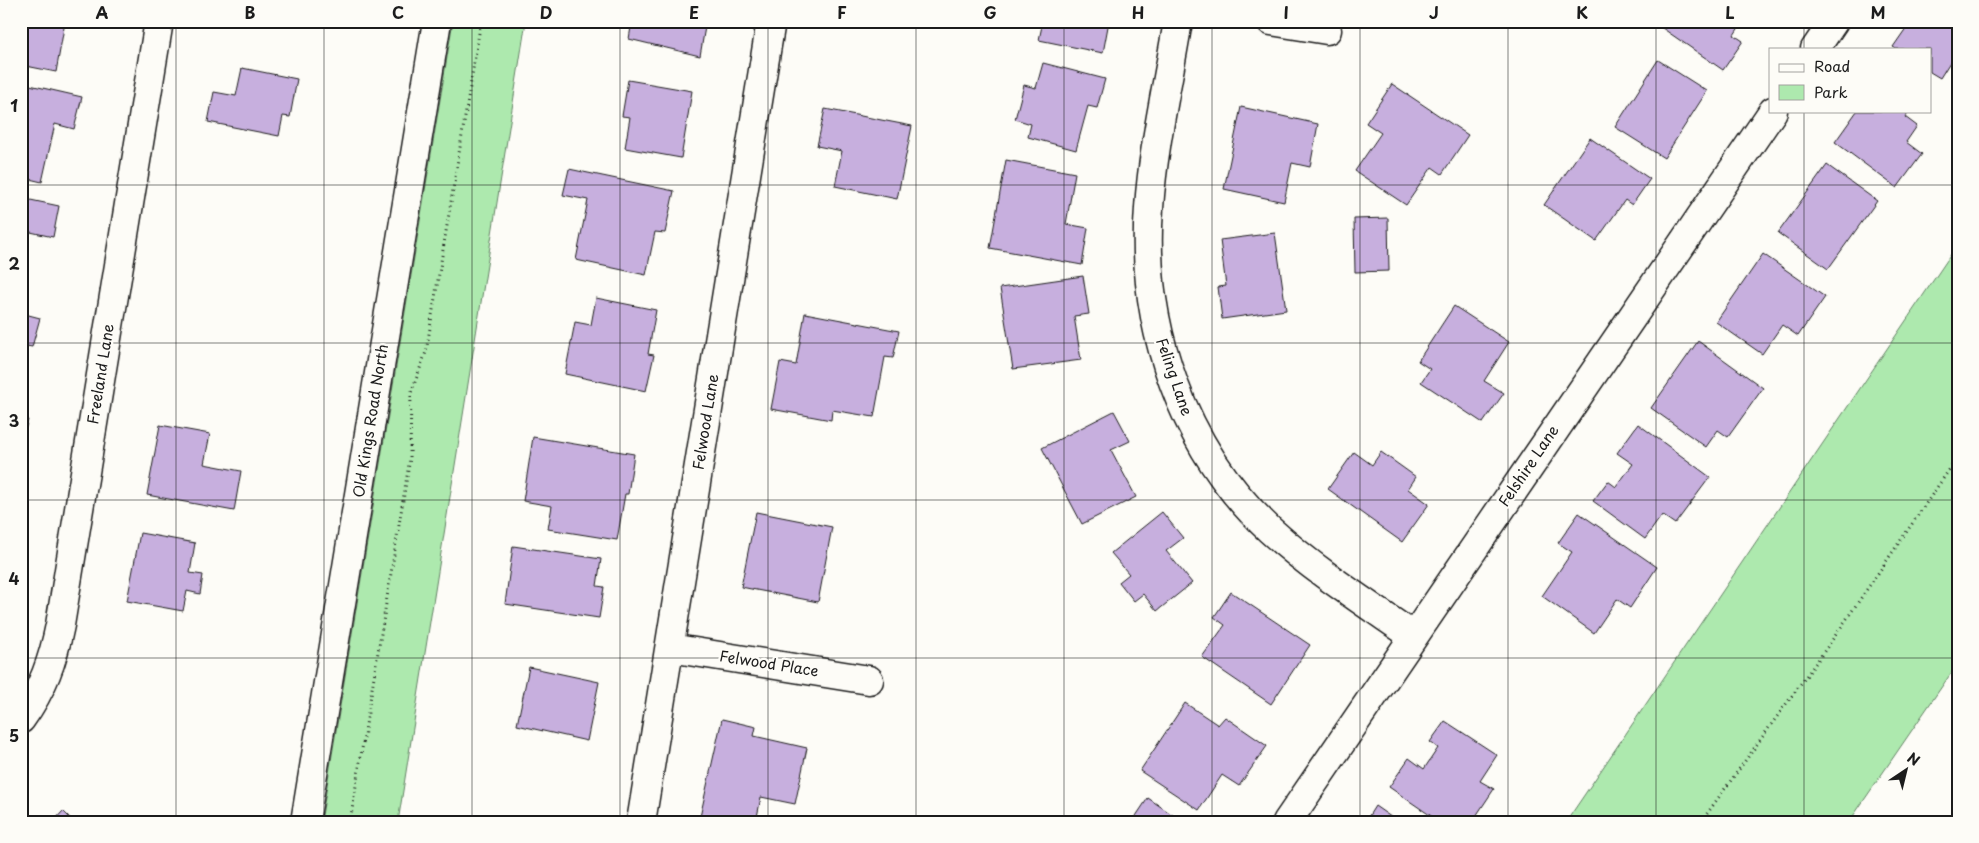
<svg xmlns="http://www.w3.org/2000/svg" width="1979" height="843" viewBox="0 0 1979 843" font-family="'Playpen Sans',sans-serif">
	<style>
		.green { fill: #ade9ae; stroke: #648265 }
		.building { fill: #c7afde; stroke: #1c1c1c }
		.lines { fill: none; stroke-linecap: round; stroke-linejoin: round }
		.street-casing { stroke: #1c1c1c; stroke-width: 31 }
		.secondary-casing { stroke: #1c1c1c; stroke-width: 31 }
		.path { stroke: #1c1c1c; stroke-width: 3; stroke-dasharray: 1 4; stroke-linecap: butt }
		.street { stroke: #fdfcf7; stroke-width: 28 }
		.secondary { stroke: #fdfcf7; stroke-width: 28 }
		.grid { fill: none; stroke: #1c1c1c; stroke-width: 1; stroke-opacity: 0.55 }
		.labels { text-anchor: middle; stroke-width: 4.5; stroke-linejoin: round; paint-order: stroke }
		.street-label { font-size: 15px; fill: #1c1c1c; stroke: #fdfcf7 }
		.neatline { fill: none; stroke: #1c1c1c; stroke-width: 2 }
		.grid-label { font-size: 16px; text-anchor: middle; font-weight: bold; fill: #1c1c1c }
	</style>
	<rect width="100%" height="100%" fill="#fdfcf7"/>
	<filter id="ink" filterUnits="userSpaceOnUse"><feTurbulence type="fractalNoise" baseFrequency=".02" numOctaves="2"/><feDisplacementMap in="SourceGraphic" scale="10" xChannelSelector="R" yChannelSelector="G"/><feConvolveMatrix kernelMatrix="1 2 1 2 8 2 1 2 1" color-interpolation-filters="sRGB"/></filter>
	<g filter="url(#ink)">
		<g class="green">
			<path d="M453,21h73l-128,801h-77z"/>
			<path d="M1958,244v419l-109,159h-283z"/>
		</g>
		<g class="building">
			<path d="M21,21h72l-1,6 -27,-5 -9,50 -35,-7z"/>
			<path d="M632,21h74l-6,35 -71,-17z"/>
			<path d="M1043,21h66l-6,32 -64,-13z"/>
			<path d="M1652,21h91l-9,14 9,6 -20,29z"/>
			<path d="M1911,21h47v46l-8,-5 -10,16 -10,-6v-23h-34l-3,-2z"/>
			<path d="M1658,60l49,31 -43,67 -49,-31z"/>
			<path d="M1043,63l62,16 -8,29 -9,-2 -12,44 -48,-13 3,-13 -16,-5 9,-34 12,3z"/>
			<path d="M242,68l55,11 -7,38 -7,-1 -4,20 -71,-14 6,-30 22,4z"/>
			<path d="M628,80l64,11 -11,67 -56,-10 5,-31 -8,-1z"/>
			<path d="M21,83l61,14 -8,32 -19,-5 -13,58 -21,-5z"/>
			<path d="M1392,84l76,51 -26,39 -10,-7 -26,38 -51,-34 26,-38 -15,-10z"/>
			<path d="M1241,107l77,17 -8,43 -18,-4 -8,39 -60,-13z"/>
			<path d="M825,109l87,17 -15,73 -62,-13 7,-35 -25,-5z"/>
			<path d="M1857,111h52l-4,6 12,9 -11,16 16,12 -25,34 -62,-46z"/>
			<path d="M1590,138l60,41 -18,26 -7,-5 -29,41 -52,-36z"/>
			<path d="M1006,160l69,13 -9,51 22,4 -6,37 -92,-17z"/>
			<path d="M1827,165l50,36 -49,68 -50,-36z"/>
			<path d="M569,169l105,22 -9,42 -10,-1 -9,43 -70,-15 12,-60 -25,-5z"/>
			<path d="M21,198l38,8 -6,31 -27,-6 -5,24z"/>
			<path d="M1388,218l1,53 -34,1 -1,-53z"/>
			<path d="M1275,233l11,77 -64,9 -4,-32 8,-1 -6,-46z"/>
			<path d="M1763,254l62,43 -27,39 -16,-11 -20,29 -46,-32z"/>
			<path d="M1083,276l6,38 -15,2 7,44 -68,9 -13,-81z"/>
			<path d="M596,298l60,12 -8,44 6,1 -8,36 -81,-17 10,-52 16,3z"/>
			<path d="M1454,306l55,36 -25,39 20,12 -21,30 -62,-41 9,-13 -12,-8z"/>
			<path d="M21,313l19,5 -8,29 -5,-1 -6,23z"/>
			<path d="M805,313l94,18 -6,27 -8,-1 -11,60 -42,-7 -1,10 -60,-11 9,-47 16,3z"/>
			<path d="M1698,341l65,47 -35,49 -10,-7 -12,17 -55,-39z"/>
			<path d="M1114,411l16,30 -19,9 25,47 -54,27 -40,-76z"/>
			<path d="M21,418l7,2 -7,23z"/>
			<path d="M1638,424l72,53 -35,47 -13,-9 -17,24 -52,-38 15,-20 8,6 17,-23 -16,-11z"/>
			<path d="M160,425l50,9 -6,30 37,7 -7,40 -87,-16z"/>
			<path d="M533,437l101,17 -6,40h-3l-8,46 -69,-11 4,-23 -29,-5z"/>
			<path d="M1354,452l18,13 9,-13 35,25 -8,12 21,15 -27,38 -74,-53z"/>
			<path d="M756,512l76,15 -14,75 -77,-15z"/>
			<path d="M1162,512l21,26 -17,13 26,32 -35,28 -14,-17 -9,7 -15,-19 10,-8 -18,-21z"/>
			<path d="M1579,513l78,54 -27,41 -13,-9 -23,34 -52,-37 30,-44 -14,-9z"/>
			<path d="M140,533l55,10 -5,30 13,2 -3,19 -13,-3 -4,20 -56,-10z"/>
			<path d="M513,546l88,13 -4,27 7,1 -5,31 -94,-14z"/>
			<path d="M1231,592l79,53 -39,59 -69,-47 23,-32 -11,-8z"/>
			<path d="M529,667l70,15 -12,59 -70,-16z"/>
			<path d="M1185,703l33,22 7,-8 42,29 -28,40 -17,-11 -23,35 -59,-39z"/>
			<path d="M722,719l34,8 -2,9 53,12 -12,56 -34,-7 -5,25h-35l-21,-5z"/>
			<path d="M1445,721l52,34 -17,26 14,8 -22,33h-32l-51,-35 20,-29 15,11 14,-21 -8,-6z"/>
			<path d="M1148,798l35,24h-51z"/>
			<path d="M1375,806l23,16h-33z"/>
			<path d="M63,811l11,11h-21z"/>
		</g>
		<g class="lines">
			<g class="street-casing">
				<g id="street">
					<path d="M1178,21c-10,62 -25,125 -29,187 -9,118 34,241 121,322 44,40 94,72 143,106"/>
					<path d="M1271,21l56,9"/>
					<path d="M1815,49l19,-28"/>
					<path d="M670,648l199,32"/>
					<path d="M21,719c22,-30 32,-59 39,-94l99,-604"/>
					<path d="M641,822l130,-801"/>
					<path d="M1287,822l486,-711"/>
				</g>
			</g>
			<g class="secondary-casing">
				<path id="secondary" d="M305,822l132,-801"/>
			</g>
			<g class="path">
				<path d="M350,822l60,-364 1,-65 15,-41 55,-331"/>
				<path d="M1701,822l127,-176 130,-189"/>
			</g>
			<use href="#street" class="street"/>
			<use href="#secondary" class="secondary"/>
		</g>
	</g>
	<path class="grid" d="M176,21v801M324,21v801M472,21v801M620,21v801M768,21v801M916,21v801M1064,21v801M1212,21v801M1360,21v801M1508,21v801M1656,21v801M1804,21v28M1804,111v711M21,185h1937M21,343h1937M21,500h1937M21,658h1937"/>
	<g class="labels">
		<g class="street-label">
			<text transform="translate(101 374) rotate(-81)" y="5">Freeland Lane</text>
			<text transform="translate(1174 377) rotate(71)" y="5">Feling Lane</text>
			<text transform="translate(371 421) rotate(-81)" y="5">Old Kings Road North</text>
			<text transform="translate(706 422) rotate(-81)" y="5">Felwood Lane</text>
			<text transform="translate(1529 466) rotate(-56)" y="5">Felshire Lane</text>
			<text transform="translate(769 664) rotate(9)" y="5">Felwood Place</text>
		</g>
	</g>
	<rect width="1979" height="843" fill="none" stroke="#fdfcf7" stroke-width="55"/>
	<rect x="1769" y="48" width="162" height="65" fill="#fdfcf7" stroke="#a3a29f"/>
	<rect x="1779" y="64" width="25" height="8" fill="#fdfcf7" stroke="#a3a29f"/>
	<text x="1814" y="72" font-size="15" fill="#1c1c1c">Road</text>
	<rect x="1779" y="85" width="25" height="15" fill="#ade9ae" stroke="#a3a29f"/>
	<text x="1814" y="98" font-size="15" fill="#1c1c1c">Park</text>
	<g transform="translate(1906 770) rotate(35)" stroke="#fdfcf7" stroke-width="4" paint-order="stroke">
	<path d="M0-4L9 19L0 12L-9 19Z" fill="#1c1c1c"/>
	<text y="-8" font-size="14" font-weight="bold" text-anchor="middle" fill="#1c1c1c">N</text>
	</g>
	<rect x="28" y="28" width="1924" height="788" class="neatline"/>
	<g class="grid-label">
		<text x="102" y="19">A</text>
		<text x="250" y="19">B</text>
		<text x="398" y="19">C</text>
		<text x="546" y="19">D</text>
		<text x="694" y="19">E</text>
		<text x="842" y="19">F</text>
		<text x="990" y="19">G</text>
		<text x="1138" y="19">H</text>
		<text x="1286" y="19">I</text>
		<text x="1434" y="19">J</text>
		<text x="1582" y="19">K</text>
		<text x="1730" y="19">L</text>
		<text x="1878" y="19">M</text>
		<text x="14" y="112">1</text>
		<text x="14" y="270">2</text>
		<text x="14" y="427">3</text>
		<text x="14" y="585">4</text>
		<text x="14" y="742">5</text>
	</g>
</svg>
